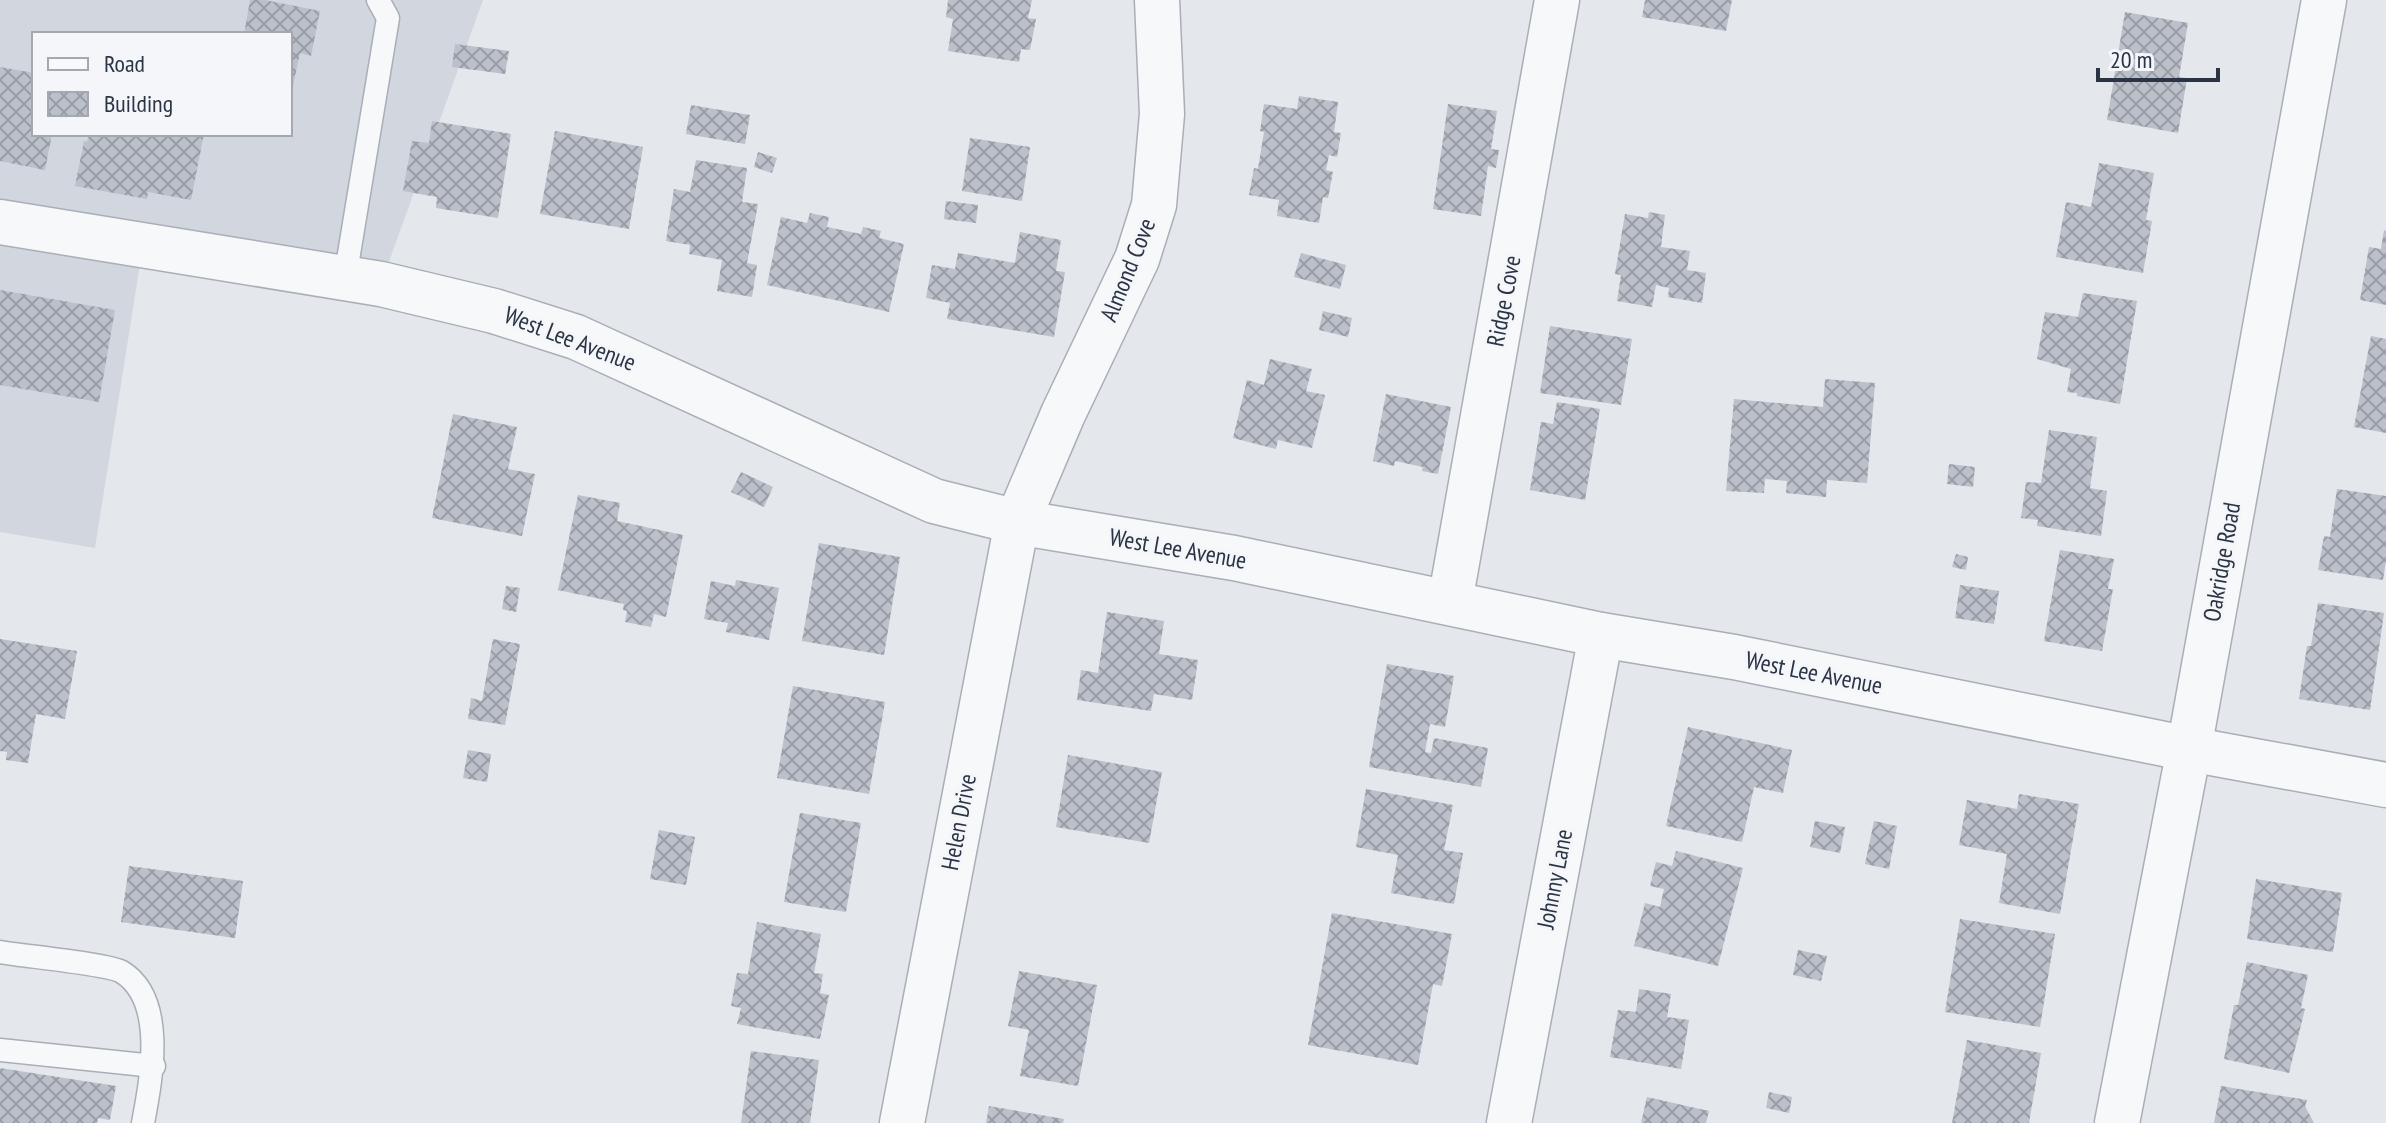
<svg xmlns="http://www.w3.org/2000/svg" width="2386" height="1123" viewBox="0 0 2386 1123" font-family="'PT Sans Narrow',sans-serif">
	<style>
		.built { fill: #d2d6de; fill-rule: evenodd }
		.building { fill: url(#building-cross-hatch) }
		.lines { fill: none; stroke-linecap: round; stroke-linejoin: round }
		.service-casing { stroke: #a9aeb7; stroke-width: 25 }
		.minor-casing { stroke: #a9aeb7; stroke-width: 47 }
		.tertiary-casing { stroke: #a9aeb7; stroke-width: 47 }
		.service { stroke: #f7f8fa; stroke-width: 22 }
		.minor { stroke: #f7f8fa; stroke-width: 44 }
		.tertiary { stroke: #f7f8fa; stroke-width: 44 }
		.labels { text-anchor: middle; stroke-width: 6; stroke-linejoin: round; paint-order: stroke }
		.street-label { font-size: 24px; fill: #2b3445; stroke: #f4f6f9 }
	</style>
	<defs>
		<pattern id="building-cross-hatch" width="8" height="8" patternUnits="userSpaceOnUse" patternTransform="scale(2)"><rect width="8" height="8" fill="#bbc0ca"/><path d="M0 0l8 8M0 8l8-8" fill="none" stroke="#989da6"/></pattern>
	</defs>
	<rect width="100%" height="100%" fill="#e4e7ec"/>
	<g class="built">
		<path d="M0,0h483l-102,284 -381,-65zM34,34h256v100h-256z"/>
		<path d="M0,220l143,25 -48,303 -95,-16z"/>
	</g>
	<g class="building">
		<path d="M250,0h15l55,11 -9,45 -11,-3 -9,42 -1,-61h-46z"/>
		<path d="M948,0h84l-4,18 8,1 -6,31 -9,-1 -2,13 -71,-11 5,-32 -7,-2z"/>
		<path d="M1645,0h87l-6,31 -84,-14z"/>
		<path d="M2125,12l63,11 -9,54 8,1 -9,55 -71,-13z"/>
		<path d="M455,44l54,7 -4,23 -53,-7z"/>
		<path d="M0,67l34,6v61h18l-7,36 -45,-9z"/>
		<path d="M1299,96l39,6 -4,30 7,1 -4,24 -8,-2 -3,15 7,2 -5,26 -5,-1 -4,26 -42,-7 2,-16 -30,-5 5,-27 4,1 6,-37 -4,-1 4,-27 33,5z"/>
		<path d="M1448,104l49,7 -6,38 8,1 -3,18 -8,-2 -7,50 -48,-7z"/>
		<path d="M691,105l59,10 -5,29 -59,-10z"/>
		<path d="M432,121l79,13 -13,84 -62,-10 1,-11 -34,-6 9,-50 17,2z"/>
		<path d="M555,131l88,16 -14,82 -89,-15z"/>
		<path d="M89,134h115l-13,66 -43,-8 -1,7 -72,-13 9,-45 3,1z"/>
		<path d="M970,138l60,9 -8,54 -60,-10z"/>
		<path d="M758,152l19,6 -5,15 -18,-6z"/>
		<path d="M696,160l51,8 -5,34 16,2 -11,59 10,2 -5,32 -35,-6 5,-31 -33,-6 1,-9 -24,-4 8,-52 16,3z"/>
		<path d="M2099,163l55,10 -8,47 6,1 -9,52 -87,-16 10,-55 25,5z"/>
		<path d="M946,201l32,4 -2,18 -32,-4z"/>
		<path d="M1649,212l16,3 -4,32 29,4 -3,19 19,3 -4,30 -34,-6 1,-9 -13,-3 -4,22 -35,-6 4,-26 -6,-1 10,-60 23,4z"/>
		<path d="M810,213l19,4 -2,10 34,7 2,-7 18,4 -2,7 25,6 -15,68 -122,-27 14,-68 26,6z"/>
		<path d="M2384,230l2,1v74l-26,-5 9,-53 12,2z"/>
		<path d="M1020,232l41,8 -5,31 9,1 -11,65 -107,-18 3,-16 -24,-5 6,-33 23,4 3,-16 57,10z"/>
		<path d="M1301,253l45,12 -6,24 -46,-12z"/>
		<path d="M0,290l115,20 -16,92 -99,-17z"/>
		<path d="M2083,293l54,8 -17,103 -43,-8v-3l-10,-1 4,-23 -34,-10 8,-47 33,5z"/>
		<path d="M1323,311l29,7 -4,19 -29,-7z"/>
		<path d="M1550,326l82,13 -11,66 -81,-12z"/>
		<path d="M2371,336l15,3v94l-32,-6z"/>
		<path d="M1270,359l42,10 -6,22 19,4 -13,53 -34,-8 -2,9 -43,-11 14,-58 17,5z"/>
		<path d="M1825,379l50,4 -8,100 -40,-3 -1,17 -40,-4 1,-12 -22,-2 -1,14 -38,-2 8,-92 89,8z"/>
		<path d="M1386,394l65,13 -13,67 -16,-3 1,-4 -28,-6 -1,5 -21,-5z"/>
		<path d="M1557,402l43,7 -15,91 -55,-10 11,-68 12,2z"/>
		<path d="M453,414l64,13 -9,42 27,5 -13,62 -90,-18z"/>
		<path d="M2049,430l48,7 -7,51 17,3 -6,45 -64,-10 1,-6 -17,-2 5,-36 15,1z"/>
		<path d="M1949,464l26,3 -2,20 -26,-3z"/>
		<path d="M741,472l32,15 -9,20 -33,-15z"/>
		<path d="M2337,489l49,7v64l-3,20 -65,-10 6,-34 6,1z"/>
		<path d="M578,495l42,8 -3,18 66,14 -17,82 -12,-3 -3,13 -26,-5 2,-11 -4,-1 1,-6 -66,-14z"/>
		<path d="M819,543l81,14 -16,98 -82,-14z"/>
		<path d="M2060,550l54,9 -6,30h5l-11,62 -58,-10z"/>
		<path d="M1956,554l12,3 -2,13 -14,-3z"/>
		<path d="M736,580l43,8 -10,52 -43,-8 2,-9 -24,-4 7,-38 24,5z"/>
		<path d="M1960,585l39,6 -5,33 -39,-6z"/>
		<path d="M506,586l14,2 -4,24 -14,-3z"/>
		<path d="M2318,603l66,10 -14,97 -71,-11 8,-53h4z"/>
		<path d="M1107,612l57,9 -5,33 39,6 -6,40 -38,-6 -3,17 -74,-11 4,-30 17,3z"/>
		<path d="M0,639l77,12 -12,68 -29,-5 -8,49 -22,-3 1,-8 -7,-1z"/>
		<path d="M493,639l27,5 -15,81 -37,-6 3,-21 11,3z"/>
		<path d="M1387,664l67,12 -9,51 -15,-3 -5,28 6,1 3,-15 54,10 -7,39 -112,-20z"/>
		<path d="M793,686l92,16 -16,92 -92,-16z"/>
		<path d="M1688,727l104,23 -9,43 -29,-6 -12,55 -76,-16z"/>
		<path d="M468,750l23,4 -4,28 -24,-4z"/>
		<path d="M1068,755l94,17 -13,71 -93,-16z"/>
		<path d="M1366,789l87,16 -9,45 19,3 -9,51 -63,-11 7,-38 -42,-8z"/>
		<path d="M2019,794l60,10 -19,110 -61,-11 8,-49 -48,-9 8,-45 50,9z"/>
		<path d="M800,813l61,10 -15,89 -62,-10z"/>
		<path d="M1815,821l30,6 -5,26 -30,-6z"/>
		<path d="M1874,821l23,5 -8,43 -24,-5z"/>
		<path d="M659,830l36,7 -9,48 -36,-6z"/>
		<path d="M1676,851l67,17 -25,98 -84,-20 11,-43 15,4 4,-18 -14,-3 6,-24 16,4z"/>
		<path d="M129,866l114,15 -8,57 -114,-16z"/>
		<path d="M2256,879l86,14 -9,59 -86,-13z"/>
		<path d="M1332,913l120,21 -10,52 -9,-2 -15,81 -110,-20z"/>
		<path d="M1960,919l95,15 -15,93 -95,-15z"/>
		<path d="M757,922l64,12 -7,39 9,1 -3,19 9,2 -9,44 -83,-15 4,-16 -10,-2 6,-33 11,1z"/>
		<path d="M1798,950l29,6 -6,25 -28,-6z"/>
		<path d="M2247,962l61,13 -7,33 4,1 -16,64 -65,-14 10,-54h4z"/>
		<path d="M1019,971l78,14 -19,101 -58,-10 9,-46 -21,-4z"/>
		<path d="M1639,989l32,5 -4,23 22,3 -8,49 -71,-12 8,-47 18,2z"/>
		<path d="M1967,1040l74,13 -12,70h-77z"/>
		<path d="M751,1051l68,9 -9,63h-69z"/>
		<path d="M0,1068l116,18 -6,34 -12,-2 -1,5h-97z"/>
		<path d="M2221,1086l86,14 -2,6 9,17h-100z"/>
		<path d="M1769,1092l23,5 -3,16 -23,-5z"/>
		<path d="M1647,1097l62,14 -3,12h-65z"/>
		<path d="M989,1106l75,13 -1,4h-77z"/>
	</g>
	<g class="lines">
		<g class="service-casing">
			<g id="service">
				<path d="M345,278l43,-260 -10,-18"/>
				<path d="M0,952c22,4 109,12 122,20 45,28 29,108 21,151"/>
				<path d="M0,1050l154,16"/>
			</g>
		</g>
		<g class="minor-casing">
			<g id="minor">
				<path d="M1450,602l107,-602"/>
				<path d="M902,1123l115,-601 46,-108 74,-155 17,-54 8,-91 -5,-114"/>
				<path d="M1509,1123l92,-488"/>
				<path d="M2117,1123l72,-374 135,-749"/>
			</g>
		</g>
		<g class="tertiary-casing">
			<path id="tertiary" d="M0,222l381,62 113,27 82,26 358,164 83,21 217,36 367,77 133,22 455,92 197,36"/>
		</g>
		<use href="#service" class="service"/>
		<use href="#minor" class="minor"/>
		<use href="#tertiary" class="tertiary"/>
	</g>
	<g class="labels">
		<g class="street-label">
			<text transform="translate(1128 270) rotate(-68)" y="8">Almond Cove</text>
			<text transform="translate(1504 301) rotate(-79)" y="8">Ridge Cove</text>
			<text transform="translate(570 339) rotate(21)" y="8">West Lee Avenue</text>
			<text transform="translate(1178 549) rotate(10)" y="8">West Lee Avenue</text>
			<text transform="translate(2222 562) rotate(-80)" y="8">Oakridge Road</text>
			<text transform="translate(1814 673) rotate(11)" y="8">West Lee Avenue</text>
			<text transform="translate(959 822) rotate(-79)" y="8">Helen Drive</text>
			<text transform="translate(1555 879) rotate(-79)" y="8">Johnny Lane</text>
		</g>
	</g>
	<rect x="32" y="32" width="260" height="104" fill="#f4f6f9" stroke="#a4a8b1" stroke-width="2"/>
	<rect x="48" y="58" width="40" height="12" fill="#f7f8fa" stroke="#a4a8b1" stroke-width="2"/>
	<text x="104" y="72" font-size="24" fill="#2b3445">Road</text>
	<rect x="48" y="92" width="40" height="24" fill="url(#building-cross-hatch)" stroke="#a4a8b1" stroke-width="2"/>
	<text x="104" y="112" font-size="24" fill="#2b3445">Building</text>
	<path d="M2098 68v12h120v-12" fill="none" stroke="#2b3445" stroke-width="4"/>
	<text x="2110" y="68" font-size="24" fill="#2b3445" stroke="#f4f6f9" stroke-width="6" paint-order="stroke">20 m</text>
</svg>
